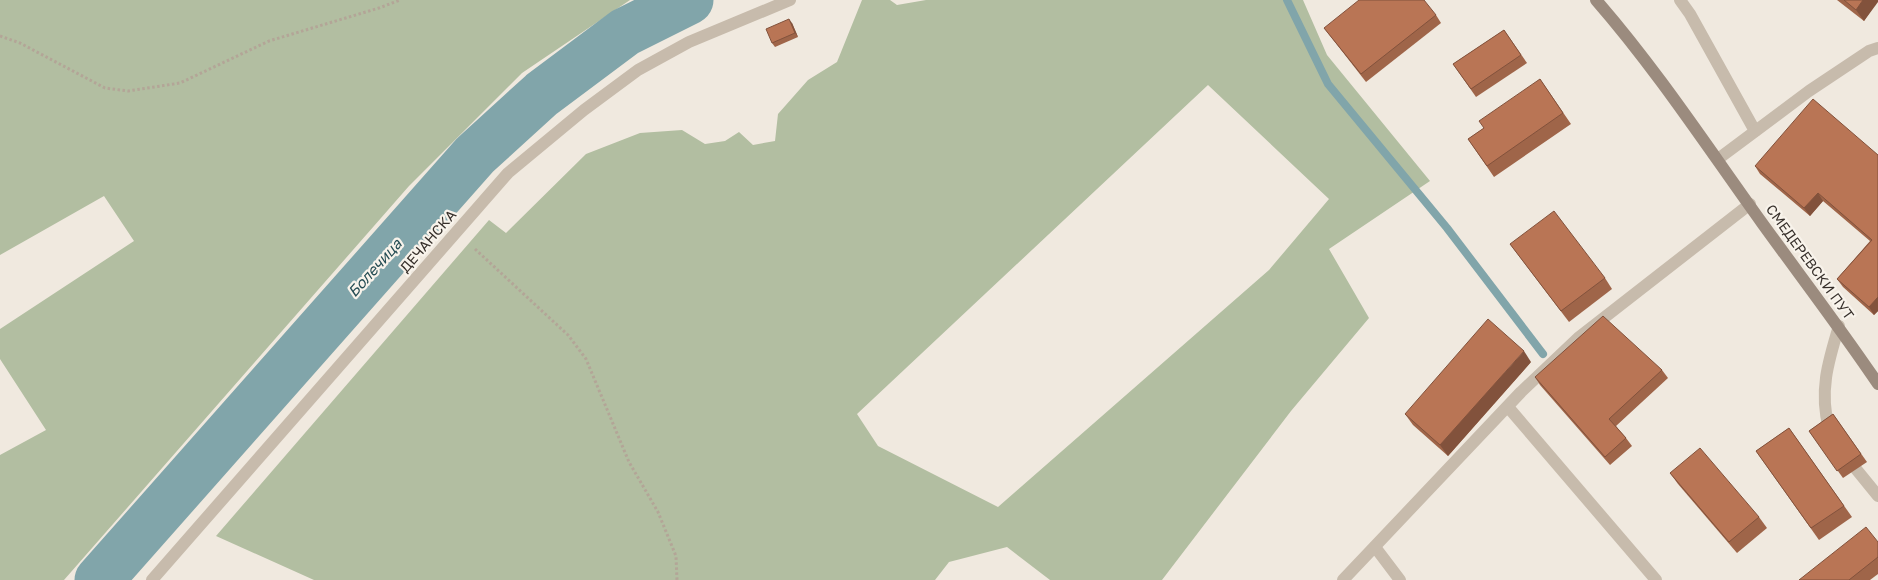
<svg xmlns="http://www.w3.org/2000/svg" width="1878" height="580" viewBox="0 0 1878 580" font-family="'Golos Text',sans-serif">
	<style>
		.green { fill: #b2bea1; fill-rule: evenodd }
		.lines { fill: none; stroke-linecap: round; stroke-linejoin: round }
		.stream { stroke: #81a5aa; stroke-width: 8 }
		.river { stroke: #81a5aa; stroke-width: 49 }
		.path { stroke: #b3a597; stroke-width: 3; stroke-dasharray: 2.5 2.5; stroke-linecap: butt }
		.lane { stroke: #c7bbac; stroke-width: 12 }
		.street { stroke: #c7bbac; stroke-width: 12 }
		.secondary { stroke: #9b8b7e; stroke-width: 12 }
		.wall { fill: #9f6549 }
		.shaded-wall { fill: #82523c }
		.building { fill: #b97555; stroke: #82523c }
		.labels { text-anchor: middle; stroke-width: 4.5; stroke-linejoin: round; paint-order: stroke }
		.street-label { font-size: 14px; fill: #362f2a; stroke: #f8f3eb }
		.water-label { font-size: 15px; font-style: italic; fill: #244c53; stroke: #f8f3eb }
	</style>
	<rect width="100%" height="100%" fill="#f0e9df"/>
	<g class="green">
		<path d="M0,0h630l-108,73 -113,113 -345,394h-64v-125l46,-25 -46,-71v-30l134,-88 -30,-45 -104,59z"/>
		<path d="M862,0h28l7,5 29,-5h377l24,55 103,126 -101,68 40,69 -78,93 -129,169h-112l-43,-33 -58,15 -14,18h-621l-98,-44 273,-316 17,13 80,-79 54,-21 42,-3 23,14 20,-3 14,-9 14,13 22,-4 3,-27 30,-34 29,-18zM1208,85l121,114 -60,71 -271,237 -120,-61 -21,-32z"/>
	</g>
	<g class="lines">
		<path class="stream" d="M1287,0l41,84 119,144 96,126"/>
		<path class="river" d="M99,580l376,-425 67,-61 83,-62 64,-32"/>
		<g class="path">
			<path d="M0,36l20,7 85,45 23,3 52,-8 89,-42 110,-33 21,-8"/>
			<path d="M475,249l93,86 18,24 43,103 29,50 18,44 1,24"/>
		</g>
		<g class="lane">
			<path d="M1680,0l10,14 65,117"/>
			<path d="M1508,407l148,173"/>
			<path d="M1829,429c-10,-38 -1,-67 10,-103"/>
			<path d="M1856,469l22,27"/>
			<path d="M1375,547l25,33"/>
			<path d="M152,580l356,-407 76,-63 54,-40 51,-28 101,-42"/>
			<path d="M1343,580l178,-188 57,-54 172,-134"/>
		</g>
		<path class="street" d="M1718,159l91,-68 60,-40 9,-3"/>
		<path class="secondary" d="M1596,0c61,70 112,148 166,223 39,54 79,106 116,161"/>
	</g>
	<g class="wall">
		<path d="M1837,0h41l-14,21z"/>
		<path d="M1436,15l5,8 -75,59 -42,-54z"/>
		<path d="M792,23l6,14 -23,10 -3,-4z"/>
		<path d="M1504,30l23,33 -51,34 -23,-33z"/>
		<path d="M1540,79l31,45 -77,53 -26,-38 16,-11z"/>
		<path d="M1878,155v156l-4,4 -31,-28 -6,-8 33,-38 -47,-40 -13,15 -50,-42 -5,-8z"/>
		<path d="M1510,244l95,34 7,11 -43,33z"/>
		<path d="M1531,362l-83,94 -35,-31 -8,-11z"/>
		<path d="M1662,370l6,8 -52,48 10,12 6,8 -22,19 -70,-80 -5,-8z"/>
		<path d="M1833,414l34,48 -24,16 -34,-47z"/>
		<path d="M1789,428l63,89 -33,23 -63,-89z"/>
		<path d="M1670,473l89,44 8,11 -30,25 -59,-69z"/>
		<path d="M1878,542v32l-8,6h-71z"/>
	</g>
	<g class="shaded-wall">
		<path d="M1863,0h15v2l-14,19 -8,-11z"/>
		<path d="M789,19l3,4 6,14 -3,-4z"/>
		<path d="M1818,193l5,8 -13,15 -6,-8z"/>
		<path d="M1878,297v14l-4,4 -5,-8z"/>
		<path d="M1524,351l7,11 -83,94 -8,-11z"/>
	</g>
	<g class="building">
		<path d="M1359,0h65l12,15 -75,59 -37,-46z"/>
		<path d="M1844,0h19l-7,10z"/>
		<path d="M789,19l6,14 -23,10 -6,-14z"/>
		<path d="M1504,30l17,25 -50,34 -18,-25z"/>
		<path d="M1540,79l23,34 -76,53 -19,-27 16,-11 -5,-7z"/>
		<path d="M1813,99l65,56v142l-9,10 -32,-28 35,-39 -54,-47 -14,15 -49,-42z"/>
		<path d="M1554,211l51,67 -44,33 -51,-67z"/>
		<path d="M1603,316l59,54 -53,49 17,19 -21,19 -70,-80z"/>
		<path d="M1488,319l36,32 -84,94 -35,-31z"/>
		<path d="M1833,414l28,40 -24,17 -28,-40z"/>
		<path d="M1789,428l55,78 -33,22 -55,-77z"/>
		<path d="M1700,448l59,69 -30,25 -59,-69z"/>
		<path d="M1866,527l12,15v15l-29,23h-50z"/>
	</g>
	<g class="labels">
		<g class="street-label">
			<text transform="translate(428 241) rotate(-49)" y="5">ДЕЧАНСКА</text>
			<text transform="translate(1810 262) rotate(54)" y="5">СМЕДЕРЕВСКИ ПУТ</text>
		</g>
		<g class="water-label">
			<text transform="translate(375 268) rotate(-48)" y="5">Болечица</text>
		</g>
	</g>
</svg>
